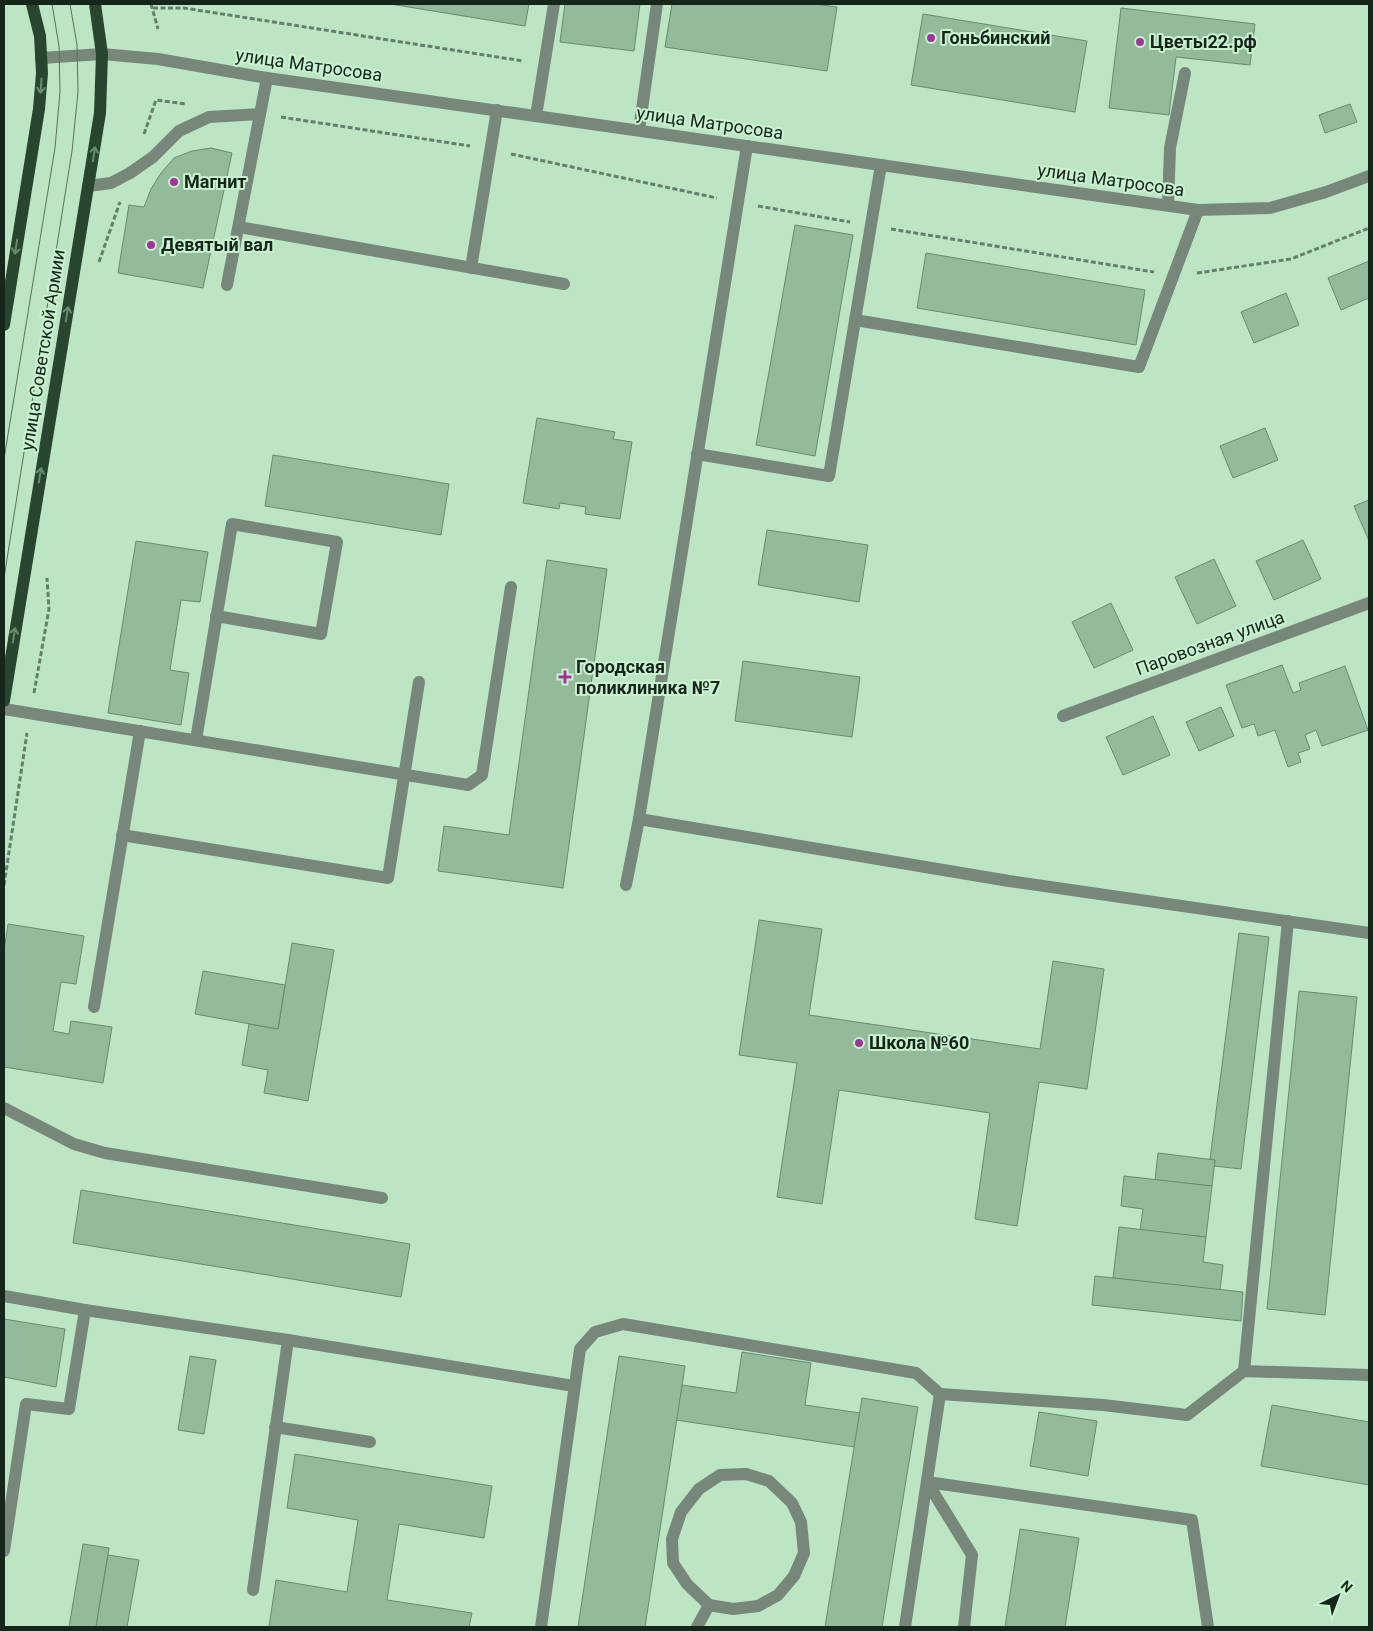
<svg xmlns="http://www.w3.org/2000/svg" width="1373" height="1631" viewBox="0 0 1373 1631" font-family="Roboto,sans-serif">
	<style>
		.building { fill: #93bb9b; stroke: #668c6e }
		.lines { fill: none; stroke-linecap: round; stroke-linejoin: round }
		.path { stroke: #65806a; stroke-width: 3; stroke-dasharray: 5 2.5; stroke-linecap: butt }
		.minor { stroke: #77877a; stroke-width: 12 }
		.major { stroke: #28462f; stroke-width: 12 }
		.tram { stroke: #59725e; stroke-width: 1 }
		.oneway { stroke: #688b70 }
		.poi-dot { fill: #9f3598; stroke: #c9f2d1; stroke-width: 2 }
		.labels { text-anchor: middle; stroke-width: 4; stroke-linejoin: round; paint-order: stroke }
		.poi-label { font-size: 18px; font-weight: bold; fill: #17261a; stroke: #c9f2d1; text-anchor: start }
		.street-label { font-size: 18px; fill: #17261a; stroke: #c9f2d1 }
	</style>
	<rect width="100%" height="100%" fill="#bce5c4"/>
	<g class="building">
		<path d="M390,4h139l-4,22z"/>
		<path d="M565,4h75l-6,47 -74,-9z"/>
		<path d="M672,4h143l22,3 -10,64 -162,-24z"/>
		<path d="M1121,8l134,16 -5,41 -74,-8 -7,58 -60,-7z"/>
		<path d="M923,14l164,27 -12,71 -164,-27z"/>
		<path d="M1350,104l7,18 -32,11 -6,-18z"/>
		<path d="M211,148l21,5 -29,135 -85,-15 11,-68 15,2 7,-18 10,-16 13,-15 18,-7z"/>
		<path d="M795,225l58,10 -38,221 -59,-11z"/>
		<path d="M926,253l219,37 -9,55 -219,-37z"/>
		<path d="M1369,261v37l-28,12 -13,-32z"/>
		<path d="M1286,293l13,32 -45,18 -13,-31z"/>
		<path d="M537,418l78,14 -2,7 19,3 -12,77 -35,-5 1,-7 -26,-4 -1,6 -36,-6z"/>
		<path d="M1265,428l13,32 -45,18 -13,-32z"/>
		<path d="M273,455l176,29 -8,51 -176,-29z"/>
		<path d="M1369,500v41l-15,-35z"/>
		<path d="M767,530l101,15 -9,57 -101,-17z"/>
		<path d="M1303,540l18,39 -47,21 -18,-39z"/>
		<path d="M136,541l72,11 -8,50 -19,-2 -11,70 19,3 -8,52 -73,-12z"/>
		<path d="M1214,559l22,47 -39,18 -22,-47z"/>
		<path d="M547,560l60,9 -44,319 -125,-17 6,-45 65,9z"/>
		<path d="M1111,603l22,47 -39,18 -22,-46z"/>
		<path d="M743,661l117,16 -8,60 -117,-16z"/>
		<path d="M1282,665l11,28 8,-3 -2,-7 46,-17 23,64 -46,16 -6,-16 -11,5 5,14 -12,4 3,9 -13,5 -13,-37 -17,6 -4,-12 -12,4 -16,-43z"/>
		<path d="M1221,707l13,29 -35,15 -13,-29z"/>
		<path d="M1153,716l17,39 -47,20 -17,-38z"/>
		<path d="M759,920l63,9 -13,86 231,34 13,-88 51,8 -17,120 -48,-7 -22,144 -42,-7 15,-106 -151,-23 -17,114 -45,-7 20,-134 -58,-8z"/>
		<path d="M8,924l76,12 -8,48 -15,-2 -8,49 16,3 2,-13 41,6 -9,56 -99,-16v-117z"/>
		<path d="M1239,933l30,4 -28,232 -27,-3 1,-6 -5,-1z"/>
		<path d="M292,943l42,7 -26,151 -44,-8 4,-23 -26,-5 7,-41 29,5z"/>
		<path d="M203,971l82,14 -7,44 -83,-15z"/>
		<path d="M1299,991l58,6 -32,318 -58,-6z"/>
		<path d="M1158,1153l57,7 -3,26 -57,-6z"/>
		<path d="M1124,1176l88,10 -6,51 -66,-7 3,-21 -22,-3z"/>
		<path d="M81,1190l329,54 -9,53 -328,-54z"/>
		<path d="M1119,1227l87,10 -3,25 20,3 -3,25 -107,-12z"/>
		<path d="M1095,1276l148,16 -2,29 -149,-16z"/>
		<path d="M4,1319l61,10 -9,58 -52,-10z"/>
		<path d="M742,1352l69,11 -6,42 55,8 -5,34 -179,-27 6,-35 54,8z"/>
		<path d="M190,1356l26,4 -12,74 -26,-4z"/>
		<path d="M619,1356l66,10 -40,261h-67z"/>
		<path d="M862,1398l56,9 -36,220h-57z"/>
		<path d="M1272,1405l97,17v63l-108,-19z"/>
		<path d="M1039,1412l58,9 -9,55 -58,-10z"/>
		<path d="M295,1454l197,32 -8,52 -85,-14 -12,76 85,13 -3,14h-200l7,-47 71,12 11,-72 -71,-12z"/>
		<path d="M1020,1529l59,9 -14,89h-60z"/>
		<path d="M83,1544l26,4 -13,79h-27z"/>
		<path d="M108,1555l31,5 -12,67h-31z"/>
	</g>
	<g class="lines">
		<g class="path">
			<path d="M151,4l7,25"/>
			<path d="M153,8h31l339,53"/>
			<path d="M281,117l189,29"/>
			<path d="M144,134l12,-34 30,4"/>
			<path d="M511,154l206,44"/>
			<path d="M758,206l92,16"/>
			<path d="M891,229l263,43"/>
			<path d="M99,262l21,-60"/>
			<path d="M1197,273l94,-14 78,-31"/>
			<path d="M34,693l15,-84 -2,-31"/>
			<path d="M4,885l23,-152"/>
		</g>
		<g class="minor">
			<path d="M41,58l61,-4 56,5 109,19 931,132 72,-2 56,-16 43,-16"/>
			<path d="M536,116l18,-112"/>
			<path d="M639,130l18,-126"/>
			<path d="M88,186l23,-3 19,-10 23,-16 26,-26 30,-14 51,-3"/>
			<path d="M1168,205l2,-57 15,-75"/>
			<path d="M239,227l325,57"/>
			<path d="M471,268l26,-158"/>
			<path d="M227,285l40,-207"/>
			<path d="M855,320l284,47 59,-157"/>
			<path d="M697,454l132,22 52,-311"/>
			<path d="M4,709l464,76 14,-10 29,-188"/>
			<path d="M1063,716l306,-113"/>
			<path d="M196,740l36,-216 105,18 -16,92 -105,-18"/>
			<path d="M639,819l370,62 360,52"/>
			<path d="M122,835l266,43 31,-196"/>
			<path d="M626,885l13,-66 108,-673"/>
			<path d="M94,1007l46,-276"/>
			<path d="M4,1108l70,36 31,9 277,45"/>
			<path d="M4,1296l81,14 203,30 286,46"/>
			<path d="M1244,1371l44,-450"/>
			<path d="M940,1394l163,11 84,10 57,-44 125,4"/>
			<path d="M275,1427l95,15"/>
			<path d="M746,1474l23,7 23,22 9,19 3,31 -10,23 -16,19 -20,11 -25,3 -24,-4 -22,-21 -14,-21 -1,-24 9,-27 18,-23 21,-14z"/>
			<path d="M927,1482l265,38 16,107"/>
			<path d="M927,1482l45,73 -8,72"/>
			<path d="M4,1551l22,-147 43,5 16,-99"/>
			<path d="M253,1590l35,-250"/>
			<path d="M541,1627l39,-278 15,-17 28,-8 293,49 24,21 -35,233"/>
			<path d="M697,1627l12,-22"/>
		</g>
		<g class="major">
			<path d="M4,325l35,-216 3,-36 -2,-37 -8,-32"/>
			<path d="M4,701l96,-588 2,-59 -7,-50"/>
		</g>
		<g class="tram">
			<path d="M4,459l51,-311 5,-56 -1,-46 -7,-42"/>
			<path d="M4,578l68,-427 6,-59 -1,-47 -7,-41"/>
		</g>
	</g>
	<defs><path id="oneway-shaft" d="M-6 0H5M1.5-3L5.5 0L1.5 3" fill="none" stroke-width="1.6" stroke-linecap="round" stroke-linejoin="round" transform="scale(1.25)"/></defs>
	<g class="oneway">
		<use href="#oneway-shaft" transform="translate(41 86) rotate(94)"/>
		<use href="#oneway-shaft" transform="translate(94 154) rotate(-81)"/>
		<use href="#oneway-shaft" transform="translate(16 247) rotate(99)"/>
		<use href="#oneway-shaft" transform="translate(67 314) rotate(-81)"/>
		<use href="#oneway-shaft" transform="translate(40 475) rotate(-81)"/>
		<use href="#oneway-shaft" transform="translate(14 635) rotate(-81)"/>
	</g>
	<g class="poi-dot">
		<circle cx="931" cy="38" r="5"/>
		<circle cx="1140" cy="42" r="5"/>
		<circle cx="174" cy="182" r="5"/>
		<circle cx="151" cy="245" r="5"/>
		<path d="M562.5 669.5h5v5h5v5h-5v5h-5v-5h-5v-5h5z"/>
		<circle cx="859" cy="1043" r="5"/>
	</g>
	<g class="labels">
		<g class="poi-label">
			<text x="941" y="44">Гоньбинский</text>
			<text x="1150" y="48">Цветы22.рф</text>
			<text x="184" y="188">Магнит</text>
			<text x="161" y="251">Девятый вал</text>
			<text x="576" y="673">Городская<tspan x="576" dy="21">поликлиника №7</tspan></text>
			<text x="869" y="1049">Школа №60</text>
		</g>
		<g class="street-label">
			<text transform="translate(309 65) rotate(8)" y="6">улица Матросова</text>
			<text transform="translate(710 123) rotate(8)" y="6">улица Матросова</text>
			<text transform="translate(1111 180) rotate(8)" y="6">улица Матросова</text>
			<text transform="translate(43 350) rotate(-81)" y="6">улица Советской Армии</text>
			<text transform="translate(1210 643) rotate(-20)" y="6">Паровозная улица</text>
		</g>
	</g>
	<rect width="1373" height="1631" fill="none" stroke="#17261a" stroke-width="10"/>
	<g transform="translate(1338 1596) rotate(42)" stroke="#c9f2d1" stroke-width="4" paint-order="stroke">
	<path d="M0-4L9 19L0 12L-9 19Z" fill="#17261a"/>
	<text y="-8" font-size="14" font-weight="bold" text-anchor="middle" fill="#17261a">N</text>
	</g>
</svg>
